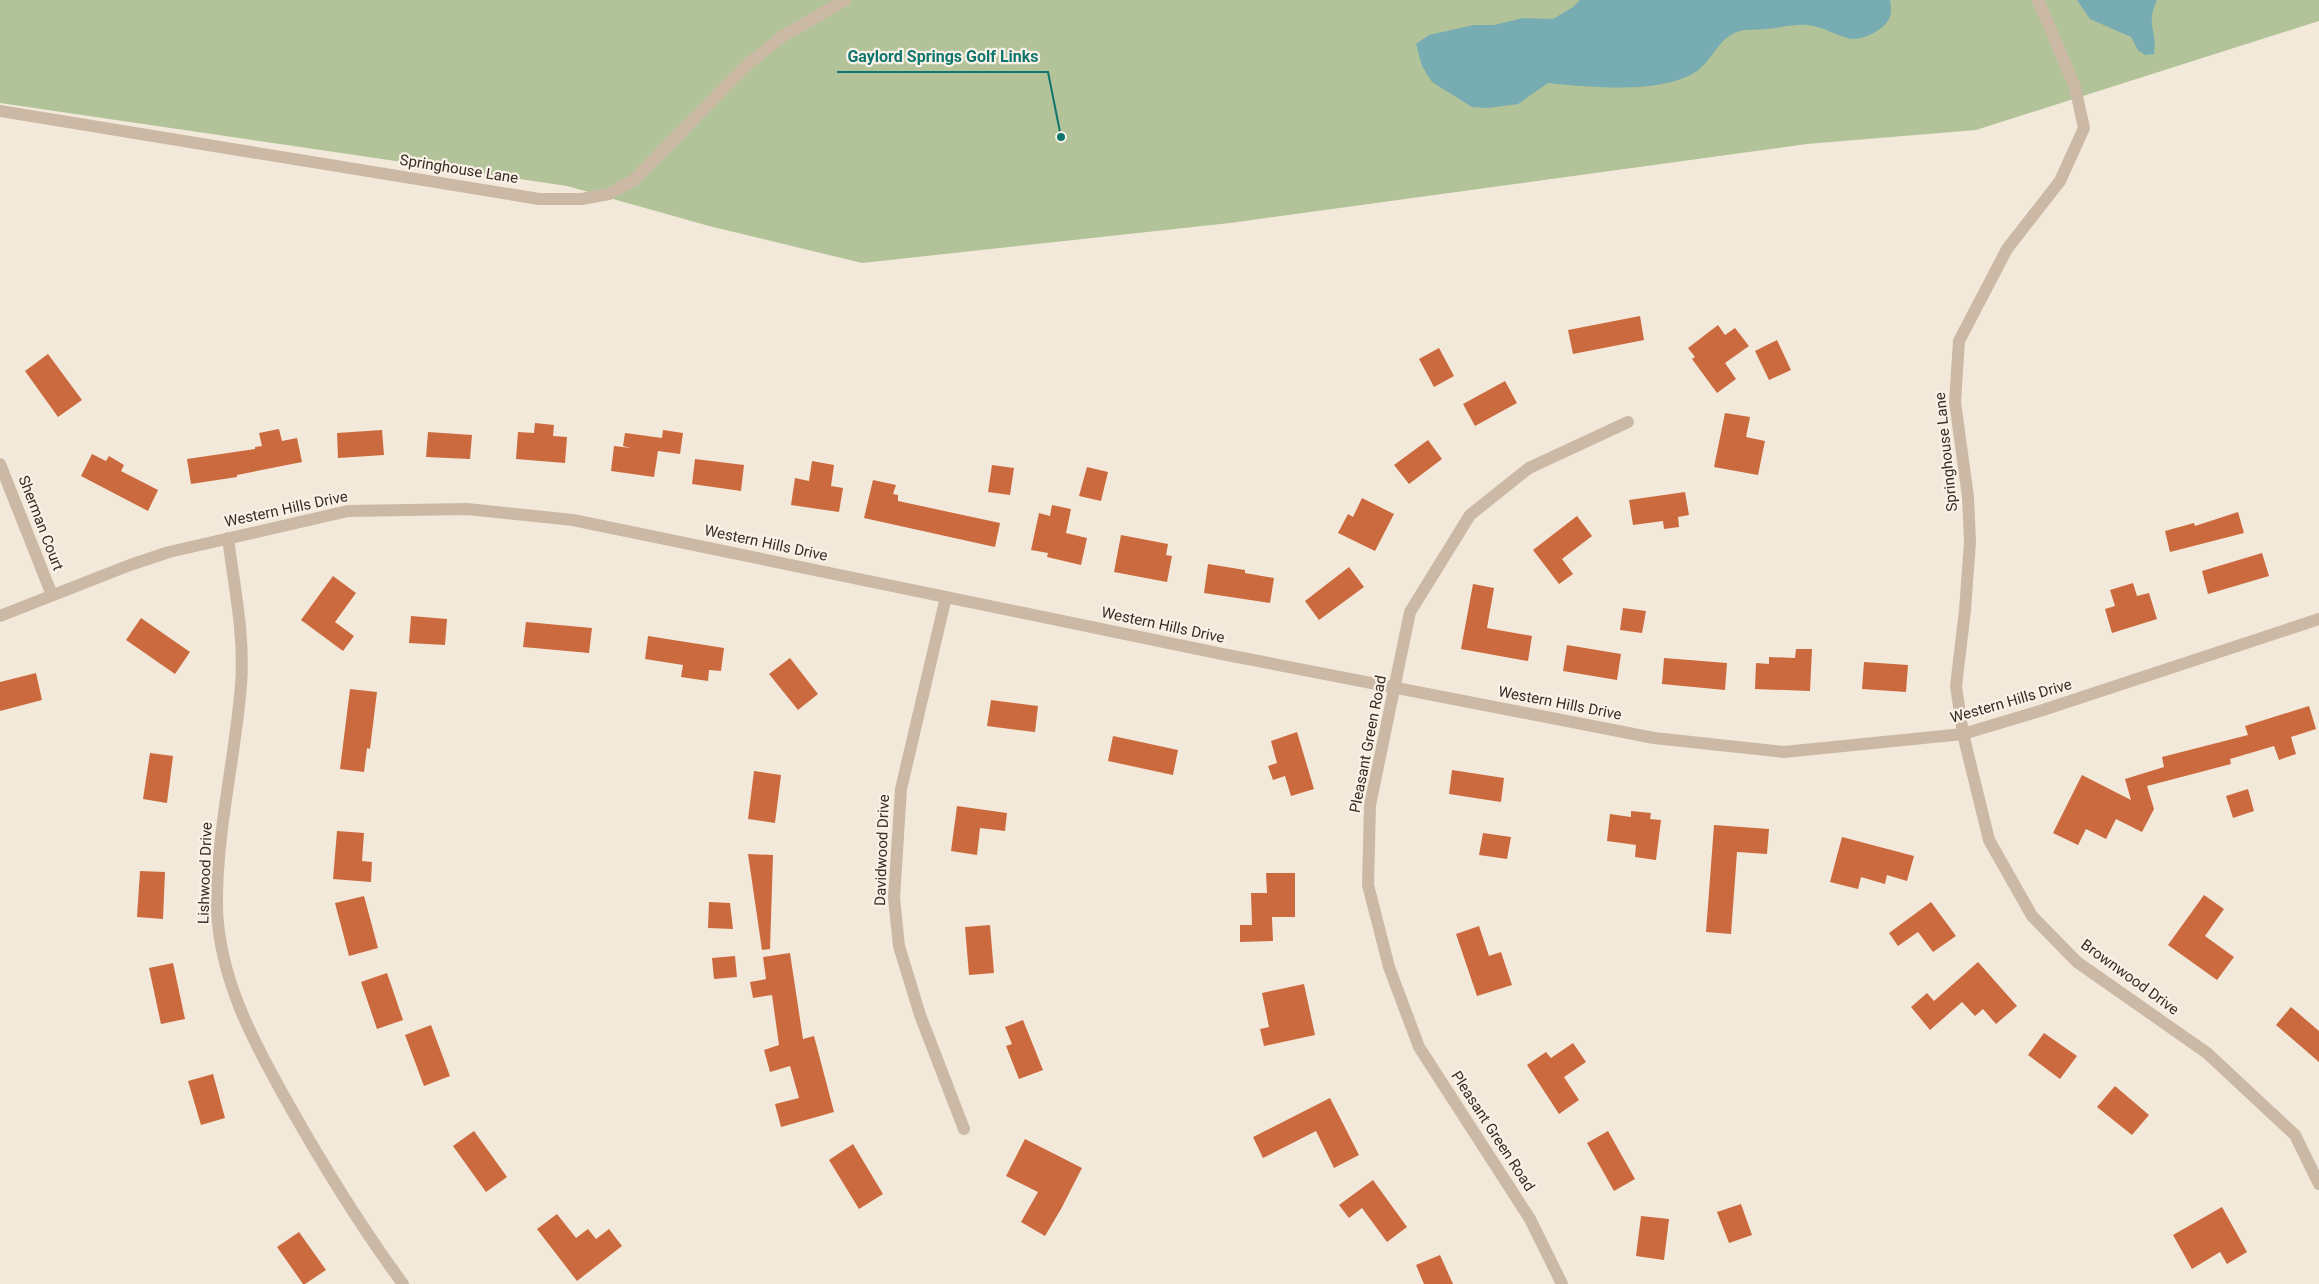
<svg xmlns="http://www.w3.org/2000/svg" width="2319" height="1284" viewBox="0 0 2319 1284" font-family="Roboto,sans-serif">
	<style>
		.green { fill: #b2c399 }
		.water { fill: #77acb2 }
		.building { fill: #cc6a3f }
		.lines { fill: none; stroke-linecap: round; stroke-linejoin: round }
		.street { stroke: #ccb9a5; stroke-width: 12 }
		.labels { text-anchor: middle; stroke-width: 4.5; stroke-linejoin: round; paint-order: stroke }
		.street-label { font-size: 15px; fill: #372d27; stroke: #faf2e7 }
		.leader { fill: none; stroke: #0f766e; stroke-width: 2 }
		.callout-dot { fill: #0f766e; stroke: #faf2e7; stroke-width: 2 }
		.callout-label { font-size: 16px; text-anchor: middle; font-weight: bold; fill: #0f766e; stroke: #faf2e7; stroke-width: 4.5; stroke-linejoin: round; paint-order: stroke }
	</style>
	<rect width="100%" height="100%" fill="#f3e9da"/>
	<path class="green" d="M0,0h2319v21l-343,109 -169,14 -577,79 -368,40 -153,-37 -142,-40 -567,-83z"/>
	<g class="water">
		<path d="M1580,0h310c1,6 2,13 -1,19 -6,12 -29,23 -42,19 -14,-4 -25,-12 -40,-13 -14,-1 -27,3 -41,4 -8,1 -19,0 -26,2 -22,6 -27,29 -43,40 -35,24 -109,16 -149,12l-30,21 -30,4 -16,-1 -40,-25 -10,-16 -6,-22 13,-9 45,-10h20l29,-7 30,1 20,-12z"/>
		<path d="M2077,0h80c-12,25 1,31 -3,54l-9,1 -7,-5 -7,-13 -41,-18z"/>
	</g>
	<g class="building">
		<path d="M1640,316l4,24 -71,14 -5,-24z"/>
		<path d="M1718,325l7,10 10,-7 14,18 -24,17 11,16 -19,14 -25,-34 3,-2 -7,-9z"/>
		<path d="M1777,340l14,30 -22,10 -14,-29z"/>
		<path d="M1439,348l15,28 -20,11 -15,-28z"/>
		<path d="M48,354l34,46 -24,17 -33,-46z"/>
		<path d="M1505,381l12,22 -42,23 -12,-22z"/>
		<path d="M1725,413l25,4 -4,20 19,4 -7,34 -44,-8z"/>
		<path d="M535,423l19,2 -1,11 14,1 -2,26 -49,-4 2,-27 16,1z"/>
		<path d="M279,429l3,12 15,-3 5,24 -65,13v2l-46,7 -4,-25 68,-10v-2l7,-1 -3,-13z"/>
		<path d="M382,430l2,25 -46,3 -1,-25z"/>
		<path d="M663,430l20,3 -3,21 -22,-3 -4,26 -43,-6 3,-25 17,2 -8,-2 2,-13 37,5z"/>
		<path d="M428,432l44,3 -2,24 -44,-2z"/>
		<path d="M1428,440l14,19 -33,25 -15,-19z"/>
		<path d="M92,454l14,7 3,-5 15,9 -3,6 37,19 -10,21 -67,-35z"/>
		<path d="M695,459l49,6 -3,26 -49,-7z"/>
		<path d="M812,461l22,4 -3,21 12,2 -4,24 -48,-7 4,-27 14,3z"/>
		<path d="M992,465l22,3 -4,27 -22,-3z"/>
		<path d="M1087,467l21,5 -7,29 -22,-5z"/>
		<path d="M873,480l23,5 -3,9 5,1v6l102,22 -5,24 -131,-29z"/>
		<path d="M1685,492l4,23 -11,2 1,10 -15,2 -1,-8 -30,4 -4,-25z"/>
		<path d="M1362,498l32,16 -19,37 -37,-18 10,-19 5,3z"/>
		<path d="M1052,505l19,4 -5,24 21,5 -6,27 -34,-8 1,-4 -17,-3 8,-37 11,3z"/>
		<path d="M2238,512l6,21 -74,19 -5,-21 29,-8 1,3z"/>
		<path d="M1577,516l15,20 -30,23 11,15 -14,10 -26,-34z"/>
		<path d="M1121,535l47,9 -2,11 6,1 -5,26 -53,-10z"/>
		<path d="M2262,553l7,23 -61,18 -6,-23z"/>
		<path d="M1208,564l37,6v3l29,5 -4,25 -66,-10z"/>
		<path d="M1349,567l15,20 -45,33 -14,-19z"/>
		<path d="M333,576l23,17 -21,29 19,14 -11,15 -42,-31z"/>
		<path d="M2133,583l4,13 12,-3 8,26 -45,14 -7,-24 10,-3 -5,-16z"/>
		<path d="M1473,584l21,4 -7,40 45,8 -4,25 -67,-12z"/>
		<path d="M1623,608l23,3 -4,22 -22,-3z"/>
		<path d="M411,616l36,3 -2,26 -36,-2z"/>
		<path d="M141,618l49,34 -15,22 -49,-34z"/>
		<path d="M526,622l66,6 -3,25 -66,-6z"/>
		<path d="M648,636l76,12 -3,23 -12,-1 -1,11 -27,-4 2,-12 -38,-6z"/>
		<path d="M1567,645l54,9 -4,26 -54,-9z"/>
		<path d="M1796,649h16l-2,42 -55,-2 1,-26 13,1v-7l26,1z"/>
		<path d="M790,658l28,36 -20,16 -29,-36z"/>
		<path d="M1664,658l63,5 -2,27 -63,-6z"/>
		<path d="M1864,662l44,3 -2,27 -44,-3z"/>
		<path d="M36,673l6,27 -42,11v-29z"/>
		<path d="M350,689l27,3 -7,57 -3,-1 -3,24 -24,-3z"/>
		<path d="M991,700l47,6 -3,26 -48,-6z"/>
		<path d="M2309,706l7,23 -25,8 5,17 -17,6 -5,-14 -44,13 1,5 -84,22 7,23 -12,23 -26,-13 -10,20 -20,-10 -8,16 -25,-12 29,-58 49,25 -6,-21 39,-12 -2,-10 86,-22 -3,-9z"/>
		<path d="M1297,732l17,57 -23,7 -6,-20 -12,4 -5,-14 9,-3 -6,-22z"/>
		<path d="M1113,736l65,14 -5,25 -65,-14z"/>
		<path d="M150,753l23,3 -6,47 -24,-4z"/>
		<path d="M1452,770l52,8 -3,24 -52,-8z"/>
		<path d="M754,771l27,4 -6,48 -27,-4z"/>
		<path d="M2248,789l6,22 -21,7 -7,-22z"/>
		<path d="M957,806l50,7 -2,18 -25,-3 -3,27 -26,-4z"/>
		<path d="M1631,811l20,2 -1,6 11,1 -5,40 -21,-3 1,-12 -29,-4 3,-27 21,3z"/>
		<path d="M1714,825l55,4 -2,25 -30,-2 -6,82 -25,-2z"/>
		<path d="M337,831l27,2 -2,28 10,1 -1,20 -38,-3z"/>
		<path d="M1483,833l28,4 -4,22 -28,-4z"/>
		<path d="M1842,837l72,19 -7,25 -20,-6 -2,9 -24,-7 -3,12 -28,-7z"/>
		<path d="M748,854l25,1 -3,94 -8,1z"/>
		<path d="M140,871l25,1 -2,47 -26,-2z"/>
		<path d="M1266,873h29v44h-23l1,24 -33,1v-17h12l-1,-32h16z"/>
		<path d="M2204,895l20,14 -19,27 29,21 -17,23 -49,-35z"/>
		<path d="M364,896l14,52 -29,8 -14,-53z"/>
		<path d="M709,902l21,1 3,26 -25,-1z"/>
		<path d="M1931,902l25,34 -23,16 -15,-20 -20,14 -9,-13z"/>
		<path d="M990,925l4,48 -25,2 -4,-48z"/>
		<path d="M1479,926l10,30 12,-4 11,33 -35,11 -21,-62z"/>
		<path d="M790,953l13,86 11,-3 20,76 -53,15 -6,-23 24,-6 -9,-32 -20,6 -6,-22 15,-5 -7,-50 -19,3 -3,-16 16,-3 -3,-22z"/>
		<path d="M735,956l2,21 -23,2 -2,-21z"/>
		<path d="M1978,962l39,44 -21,18 -13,-15 -8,7 -13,-14 -32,28 -19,-23 16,-14 7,8z"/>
		<path d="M173,963l12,56 -24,5 -12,-56z"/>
		<path d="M387,973l16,47 -26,9 -16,-47z"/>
		<path d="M1304,984l11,51 -51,11 -4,-17 9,-2 -7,-34z"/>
		<path d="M2291,1007l28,24v31l-43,-37z"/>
		<path d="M1023,1020l20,50 -24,9 -13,-33 6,-2 -7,-17z"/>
		<path d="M431,1025l19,51 -26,10 -19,-51z"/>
		<path d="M2044,1033l33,23 -17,23 -32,-24z"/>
		<path d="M1573,1043l13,19 -22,15 15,23 -20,14 -32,-49 19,-13 5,6z"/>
		<path d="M213,1074l12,44 -24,7 -13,-44z"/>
		<path d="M2115,1086l34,29 -17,20 -35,-28z"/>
		<path d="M1330,1098l29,57 -25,13 -18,-37 -53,27 -10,-21z"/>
		<path d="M474,1131l33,46 -21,15 -33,-46z"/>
		<path d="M1608,1131l27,48 -21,12 -27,-48z"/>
		<path d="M1025,1139l57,29 -21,41 -16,27 -24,-14 17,-30 -32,-16z"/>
		<path d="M853,1144l30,50 -24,15 -30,-49z"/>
		<path d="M1373,1180l34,47 -20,15 -25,-34 -13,10 -10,-13z"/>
		<path d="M1741,1204l11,31 -23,8 -12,-31z"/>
		<path d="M2222,1207l25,45 -20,12 -7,-12 -28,17 -19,-34z"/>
		<path d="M557,1214l19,24 12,-9 8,10 13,-10 13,17 -45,35 -40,-52z"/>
		<path d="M1641,1216l28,3 -5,41 -28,-4z"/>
		<path d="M299,1232l27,38 -21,14h-2l-26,-37z"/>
		<path d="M1440,1255l13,29h-29l-8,-19z"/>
	</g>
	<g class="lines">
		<g class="street">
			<path d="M2038,0l37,87 9,41 -24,53 -53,68 -48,92 -4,61 13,95 2,45 -5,68 -9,76 7,48 26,106 43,76 45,46 130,91 88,82 24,49"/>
			<path d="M0,111l539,88h43l27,-5 25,-14 114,-116 35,-28 62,-36"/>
			<path d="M0,464l52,131"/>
			<path d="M228,538c6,48 17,98 13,147 -6,75 -25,148 -24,223 2,71 38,137 72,197 35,62 72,122 114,179"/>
			<path d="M946,597l-45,192 -7,109 5,48 21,69 44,114"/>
			<path d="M0,616l130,-51 39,-13 179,-41 119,-2 106,11 649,134 432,84 130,14 179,-18 80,-24 276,-91"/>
			<path d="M1562,1284l-32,-65 -111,-172 -30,-80 -21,-82 2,-80 40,-193 60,-97 59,-47 99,-46"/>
		</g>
	</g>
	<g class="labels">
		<g class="street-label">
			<text transform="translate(459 169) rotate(9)" y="5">Springhouse Lane</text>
			<text transform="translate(1946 452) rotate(-96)" y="5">Springhouse Lane</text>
			<text transform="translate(286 509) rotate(-12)" y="5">Western Hills Drive</text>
			<text transform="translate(41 523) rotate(69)" y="5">Sherman Court</text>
			<text transform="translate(766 543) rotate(12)" y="5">Western Hills Drive</text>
			<text transform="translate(1163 625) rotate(12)" y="5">Western Hills Drive</text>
			<text transform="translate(2011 701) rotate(-16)" y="5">Western Hills Drive</text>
			<text transform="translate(1560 703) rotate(11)" y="5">Western Hills Drive</text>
			<text transform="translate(1368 744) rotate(-79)" y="5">Pleasant Green Road</text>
			<text transform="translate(882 850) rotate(-88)" y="5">Davidwood Drive</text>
			<text transform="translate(205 873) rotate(-88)" y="5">Lishwood Drive</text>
			<text transform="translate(2130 977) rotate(36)" y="5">Brownwood Drive</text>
			<text transform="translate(1493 1131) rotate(57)" y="5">Pleasant Green Road</text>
		</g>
	</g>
	<path class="leader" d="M1061 137L1048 72H837"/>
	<circle class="callout-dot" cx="1061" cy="137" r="5"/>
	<g class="callout-label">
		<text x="943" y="62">Gaylord Springs Golf Links</text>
	</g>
</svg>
